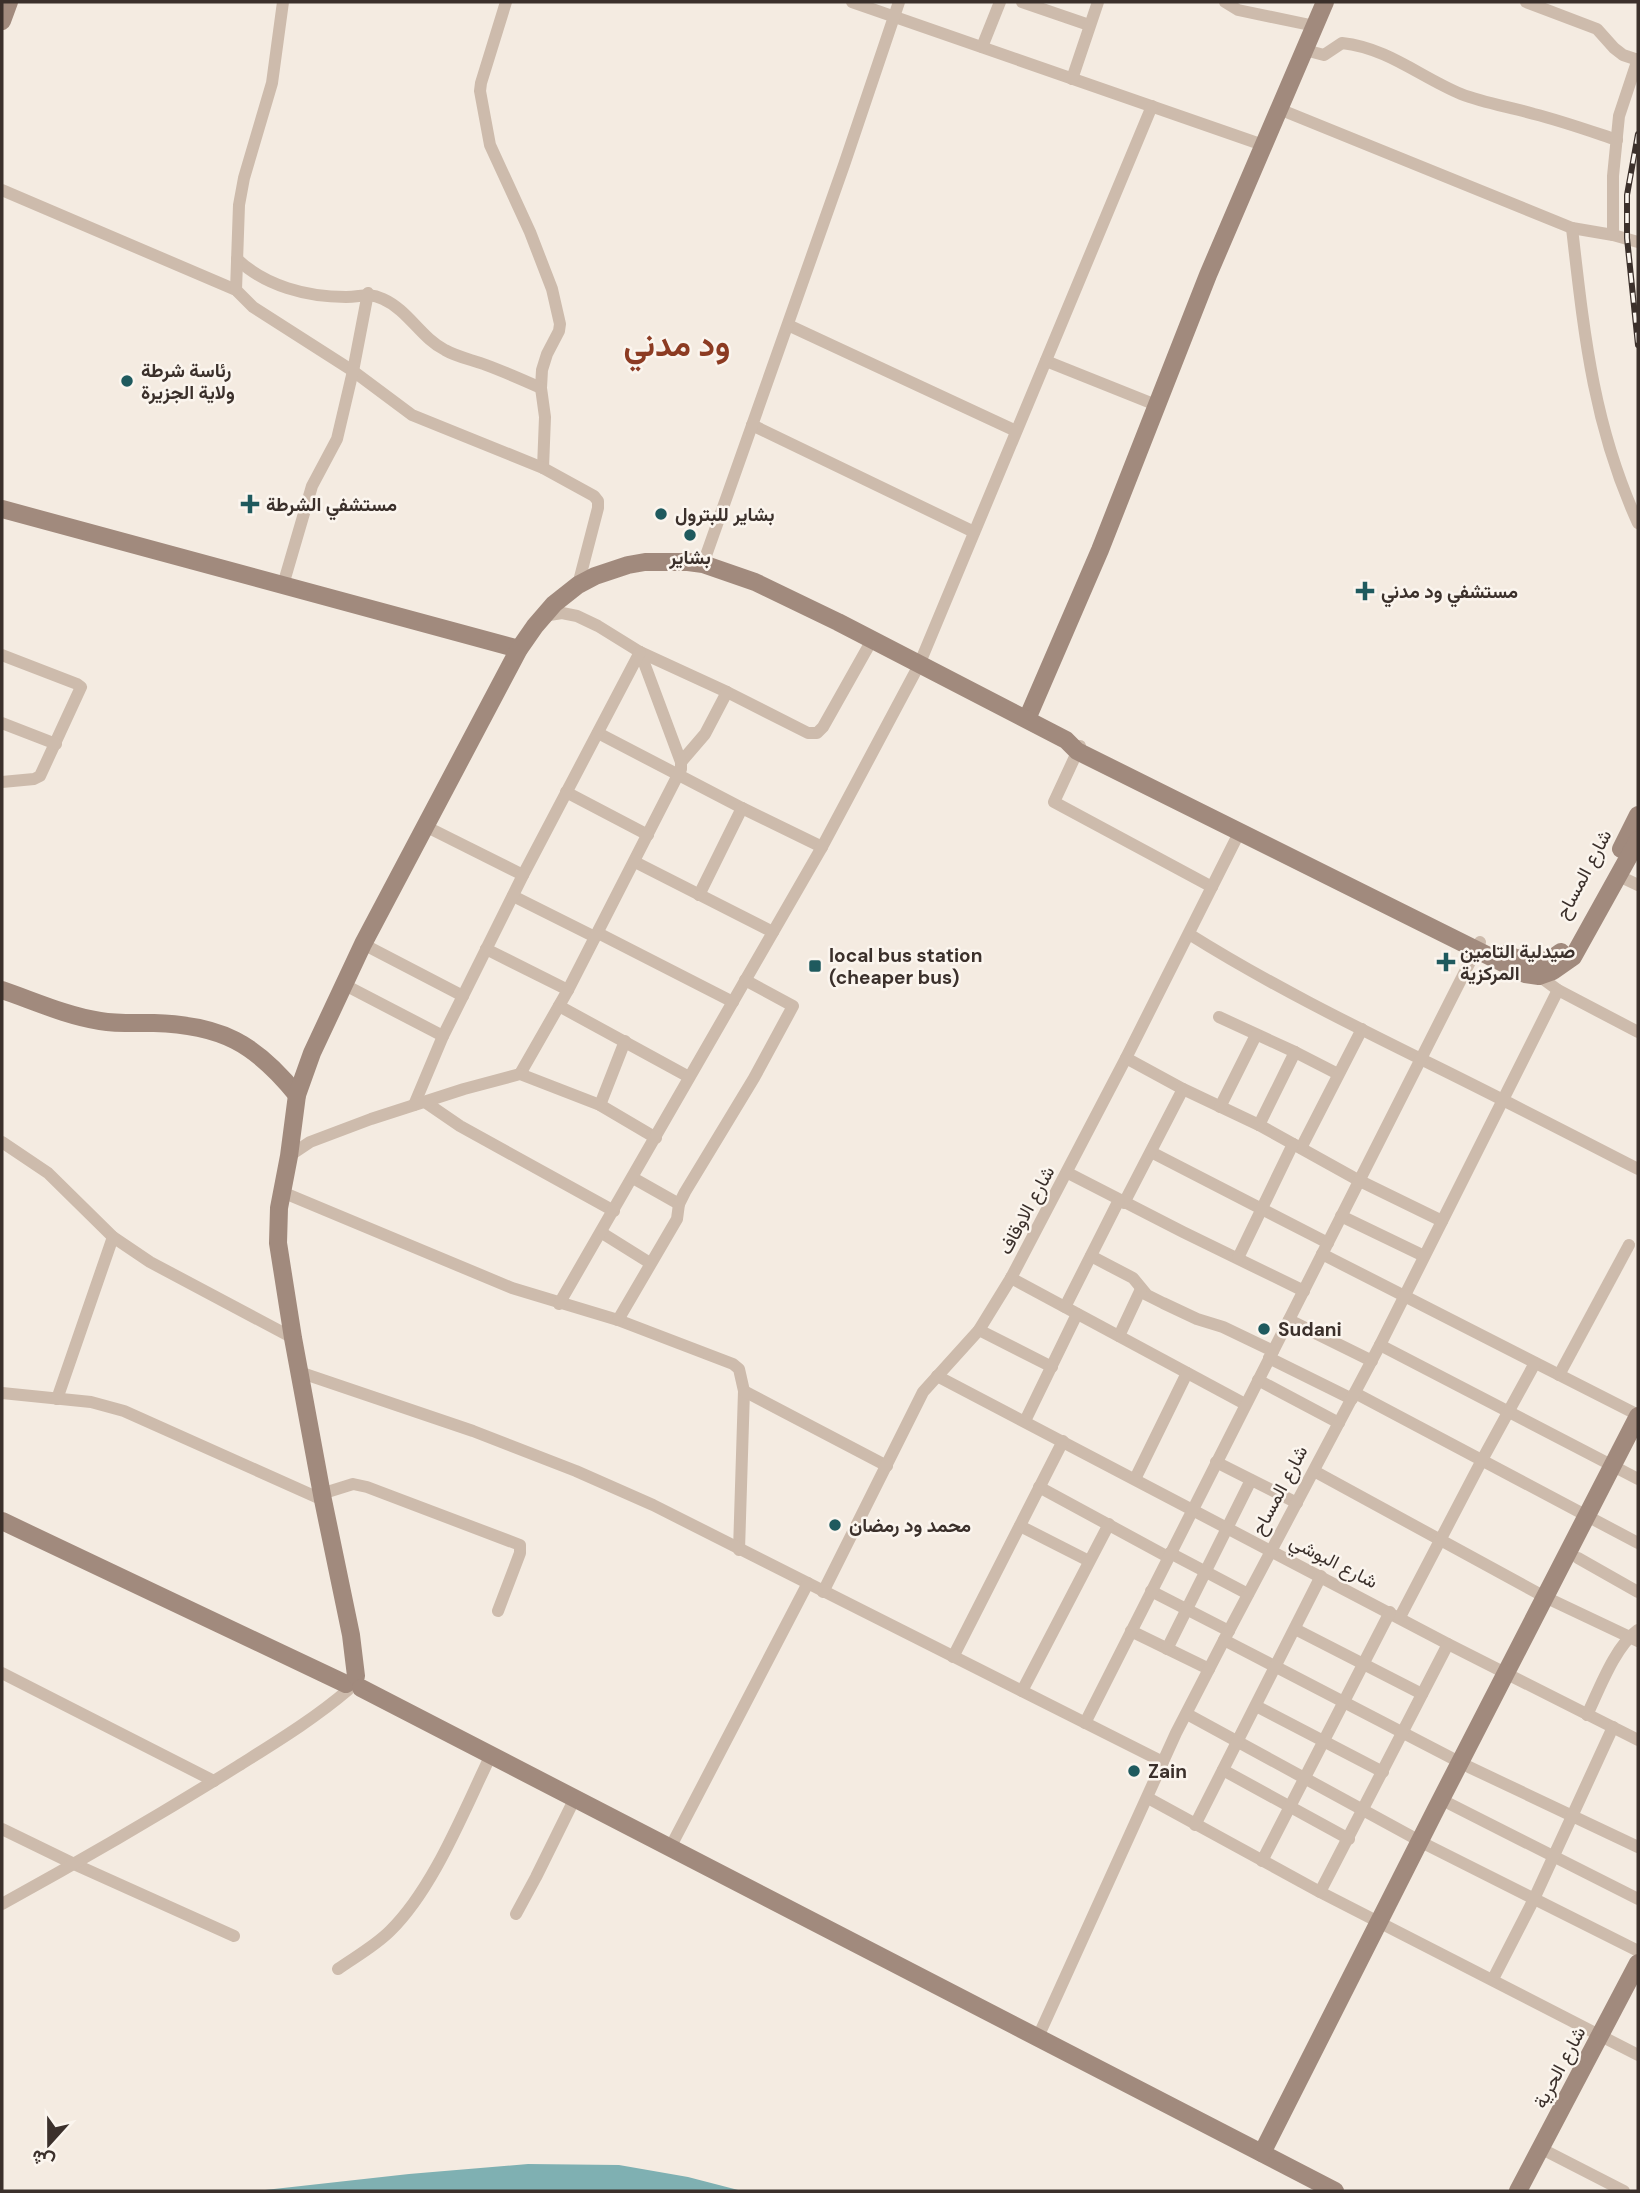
<svg xmlns="http://www.w3.org/2000/svg" width="1640" height="2193" viewBox="0 0 1640 2193" font-family="'DM Sans',Vazirmatn,sans-serif">
	<style>
		.water { fill: #7fb0b2 }
		.lines { fill: none; stroke-linecap: round; stroke-linejoin: round }
		.street { stroke: #cdbbac; stroke-width: 12 }
		.secondary { stroke: #a18a7d; stroke-width: 18 }
		.rail-casing { stroke: #3b302b; stroke-width: 6 }
		.rail { stroke: #fbf5ee; stroke-width: 3.5; stroke-dasharray: 10; stroke-linecap: butt }
		.poi-dot { fill: #1f5a5e; stroke: #fbf5ee; stroke-width: 2.5 }
		.labels { text-anchor: middle; stroke-width: 5; stroke-linejoin: round; paint-order: stroke }
		.poi-label { font-size: 19px; font-weight: bold; fill: #3b302b; stroke: #fbf5ee; text-anchor: start }
		.street-label { font-size: 19px; fill: #3b302b; stroke: #fbf5ee }
		.town-label { font-size: 33px; font-weight: bold; fill: #8c3b22; stroke: #fbf5ee }
	</style>
	<rect width="100%" height="100%" fill="#f4ebe1"/>
	<path class="water" d="M528,2164l91,1 69,12 54,14h-486l153,-17z"/>
	<g class="lines">
		<g class="street">
			<path d="M506,2l-25,81 -1,8 10,54 40,87 22,57 8,35 -1,7 -12,23 -5,16 -1,18 4,29 -2,51"/>
			<path d="M852,2l411,143"/>
			<path d="M1022,2l67,23"/>
			<path d="M1225,2l13,8 77,16"/>
			<path d="M1526,2l71,27 17,19 9,7 15,5"/>
			<path d="M982,47l18,-45"/>
			<path d="M1305,50l19,5 18,-12c46,5 78,34 119,51 23,9 49,13 73,20 28,7 56,17 83,26"/>
			<path d="M1072,79l26,-77"/>
			<path d="M1279,109l293,119 41,7 25,7"/>
			<path d="M2,190l234,100 17,17 100,64 59,44 131,53 51,28 4,5v7l-20,77"/>
			<path d="M1572,228c12,105 21,197 66,295"/>
			<path d="M1613,235v-59l6,-60 19,-57"/>
			<path d="M237,259c28,27 70,38 109,38 16,0 21,-5 37,2 25,11 38,39 62,51 12,7 28,10 41,15 19,7 37,15 55,23"/>
			<path d="M236,290l3,-85 5,-27 28,-95 11,-81"/>
			<path d="M788,325l228,106"/>
			<path d="M1046,361l110,44"/>
			<path d="M752,425l222,107"/>
			<path d="M703,564l141,-399 55,-163"/>
			<path d="M283,585l29,-99 25,-47 16,-68 15,-78"/>
			<path d="M543,616l19,-3 15,3 21,10 42,26 87,40 81,41h9l6,-6 49,-87"/>
			<path d="M2,655l75,29 4,3 -41,89 -6,3 -32,3"/>
			<path d="M2,723l54,21"/>
			<path d="M598,733l144,75 80,39"/>
			<path d="M1080,746l-26,56 158,85"/>
			<path d="M681,762l24,-28 22,-42"/>
			<path d="M566,792l82,43"/>
			<path d="M425,826l98,49"/>
			<path d="M635,862l138,70"/>
			<path d="M1619,876l19,9"/>
			<path d="M699,895l43,-87"/>
			<path d="M513,896l82,41"/>
			<path d="M598,933l135,69"/>
			<path d="M1189,934c78,49 161,90 244,131 69,34 137,69 205,104"/>
			<path d="M363,944l100,52"/>
			<path d="M486,949l82,41"/>
			<path d="M1538,970l1,6 19,14 80,42"/>
			<path d="M343,984l100,52"/>
			<path d="M559,1006l130,71"/>
			<path d="M1219,1017l76,35 43,22"/>
			<path d="M1126,1058l57,31 76,36 99,55 84,41"/>
			<path d="M520,1074l48,-84 113,-221v-7l-41,-110"/>
			<path d="M425,1102l35,24 154,85"/>
			<path d="M414,1105l29,-69 80,-161 117,-223"/>
			<path d="M600,1105l25,-64"/>
			<path d="M1220,1107l36,-72"/>
			<path d="M1259,1125l36,-73"/>
			<path d="M2,1142l46,31 65,64 37,25 143,76"/>
			<path d="M1301,1148l61,-119"/>
			<path d="M1151,1152l177,91"/>
			<path d="M289,1156l21,-14 61,-23 93,-30 56,-15 80,31 56,33"/>
			<path d="M1068,1173l115,59 121,59"/>
			<path d="M633,1178l46,26"/>
			<path d="M282,1192l230,96 106,32 115,44 6,5 5,22 -5,159"/>
			<path d="M1124,1203l59,-114"/>
			<path d="M1341,1216l83,40"/>
			<path d="M602,1233l48,30"/>
			<path d="M1322,1254l316,161"/>
			<path d="M1091,1256l42,22 14,17 16,8 34,16 26,8 50,24"/>
			<path d="M1238,1258l55,-114"/>
			<path d="M1011,1278l234,126"/>
			<path d="M559,1304l263,-457 97,-182 233,-559"/>
			<path d="M1065,1307l54,-107"/>
			<path d="M618,1320l59,-101 2,-15 6,-12 69,-114 39,-72 -48,-26"/>
			<path d="M1289,1320l83,41"/>
			<path d="M979,1330l73,37"/>
			<path d="M1119,1336l22,-47"/>
			<path d="M1380,1345l258,134"/>
			<path d="M1269,1358l83,41"/>
			<path d="M299,1372l174,59 103,40 77,34 510,257"/>
			<path d="M1559,1375l70,-130"/>
			<path d="M937,1376l511,268 190,96"/>
			<path d="M1258,1380l81,43"/>
			<path d="M744,1391l143,75"/>
			<path d="M2,1393l89,9 33,9 199,89"/>
			<path d="M1355,1393l283,150"/>
			<path d="M57,1399l56,-162"/>
			<path d="M1025,1421l52,-107"/>
			<path d="M1216,1462l81,41"/>
			<path d="M1314,1471l231,126 93,44"/>
			<path d="M1135,1479l52,-106"/>
			<path d="M1039,1487l129,70"/>
			<path d="M321,1494l32,-10 14,3 153,58v8l-22,58"/>
			<path d="M1020,1526l69,35"/>
			<path d="M1170,1553l78,41"/>
			<path d="M1578,1558l60,34"/>
			<path d="M1151,1591l78,40"/>
			<path d="M823,1592l100,-200 56,-62 32,-52 115,-220 114,-227"/>
			<path d="M1400,1617l82,-157 53,-97"/>
			<path d="M1295,1629l127,65"/>
			<path d="M1131,1631l78,38"/>
			<path d="M1224,1640l245,127 169,80"/>
			<path d="M1167,1649l84,-169"/>
			<path d="M953,1657l110,-216"/>
			<path d="M2,1673l212,108"/>
			<path d="M1022,1691l87,-167"/>
			<path d="M1256,1706l127,66"/>
			<path d="M1187,1714l242,132 209,105"/>
			<path d="M1587,1715c12,-25 28,-69 51,-85"/>
			<path d="M1085,1723l395,-781"/>
			<path d="M1223,1770l126,69"/>
			<path d="M1148,1798l172,94 318,163"/>
			<path d="M1450,1804l188,95"/>
			<path d="M1195,1825l126,-249"/>
			<path d="M2,1829l72,35 160,72"/>
			<path d="M670,1848l138,-265"/>
			<path d="M1262,1861l128,-249"/>
			<path d="M1320,1892l128,-248"/>
			<path d="M2,1904c80,-44 159,-90 236,-138 38,-24 76,-47 110,-76"/>
			<path d="M516,1914l20,-37 39,-79"/>
			<path d="M338,1969c17,-12 37,-23 52,-38 44,-43 74,-121 101,-176"/>
			<path d="M1493,1979l41,-80 79,-172"/>
			<path d="M1038,2037l138,-304 48,-93 156,-295 178,-355"/>
			<path d="M1540,2148l84,43"/>
		</g>
		<g class="secondary">
			<path d="M2,21l7,-19"/>
			<path d="M2,509l517,140"/>
			<path d="M1027,719l73,-169 108,-275 117,-273"/>
			<path d="M1621,849l17,-34"/>
			<path d="M1506,954c20,9 37,13 55,-2"/>
			<path d="M2,990c32,11 65,26 98,31 18,3 36,2 54,2 67,2 101,20 143,72"/>
			<path d="M2,1521l344,163"/>
			<path d="M356,1676l-5,-41 -28,-135 -30,-162 -15,-95 1,-35 10,-52 8,-61 15,-42 51,-109 156,-295 16,-23 19,-22 24,-19 17,-9 33,-11 17,-3h43l15,2 52,18 83,40 228,118 11,11 448,223 14,2 14,-5 20,-14 65,-117"/>
			<path d="M361,1688l974,503"/>
			<path d="M1262,2153l174,-344 202,-393"/>
			<path d="M1518,2191l120,-228"/>
		</g>
		<g class="rail-casing">
			<path id="rail" d="M1638,134l-11,61v43l11,107"/>
		</g>
		<use href="#rail" class="rail"/>
	</g>
	<g class="poi-dot">
		<circle cx="127" cy="381" r="7"/>
		<path d="M246.5 493.5h7v7h7v7h-7v7h-7v-7h-7v-7h7z"/>
		<circle cx="661" cy="514" r="7"/>
		<circle cx="690" cy="535" r="7"/>
		<path d="M1361.5 580.5h7v7h7v7h-7v7h-7v-7h-7v-7h7z"/>
		<path d="M1442.5 951.5h7v7h7v7h-7v7h-7v-7h-7v-7h7z"/>
		<rect x="808" y="959" width="14" height="14" rx="3.5"/>
		<circle cx="1264" cy="1329" r="7"/>
		<circle cx="835" cy="1525" r="7"/>
		<circle cx="1134" cy="1771" r="7"/>
	</g>
	<g class="labels">
		<g class="poi-label">
			<text x="141" y="377">رئاسة شرطة<tspan x="141" dy="22">ولاية الجزيرة</tspan></text>
			<text x="266" y="511">مستشفي الشرطة</text>
			<text x="675" y="521">بشاير للبترول</text>
			<text x="690" y="564" text-anchor="middle">بشاير</text>
			<text x="1381" y="598">مستشفي ود مدني</text>
			<text x="1460" y="958">صيدلية التامين<tspan x="1460" dy="22">المركزية</tspan></text>
			<text x="829" y="962">local bus station<tspan x="829" dy="22">(cheaper bus)</tspan></text>
			<text x="1278" y="1336">Sudani</text>
			<text x="849" y="1532">محمد ود رمضان</text>
			<text x="1148" y="1778">Zain</text>
		</g>
		<g class="street-label">
			<text transform="translate(1583 874) rotate(-62)" y="7">شارع المساح</text>
			<text transform="translate(1026 1210) rotate(-62)" y="7">شارع الاوقاف</text>
			<text transform="translate(1279 1490) rotate(-62)" y="7">شارع المساح</text>
			<text transform="translate(1334 1561) rotate(27)" y="7">شارع البوشي</text>
			<text transform="translate(1559 2067) rotate(-62)" y="7">شارع الحرية</text>
		</g>
		<g class="town-label">
			<text x="677" y="356">ود مدني</text>
		</g>
	</g>
	<rect width="1640" height="2193" fill="none" stroke="#3b302b" stroke-width="7"/>
	<g transform="translate(49 2144) rotate(201)" stroke="#fbf5ee" stroke-width="5" paint-order="stroke">
	<path d="M0-5L12 26L0 18L-12 26Z" fill="#3b302b"/>
	<text y="-10" font-size="19" font-weight="bold" text-anchor="middle" fill="#3b302b">ش</text>
	</g>
</svg>
